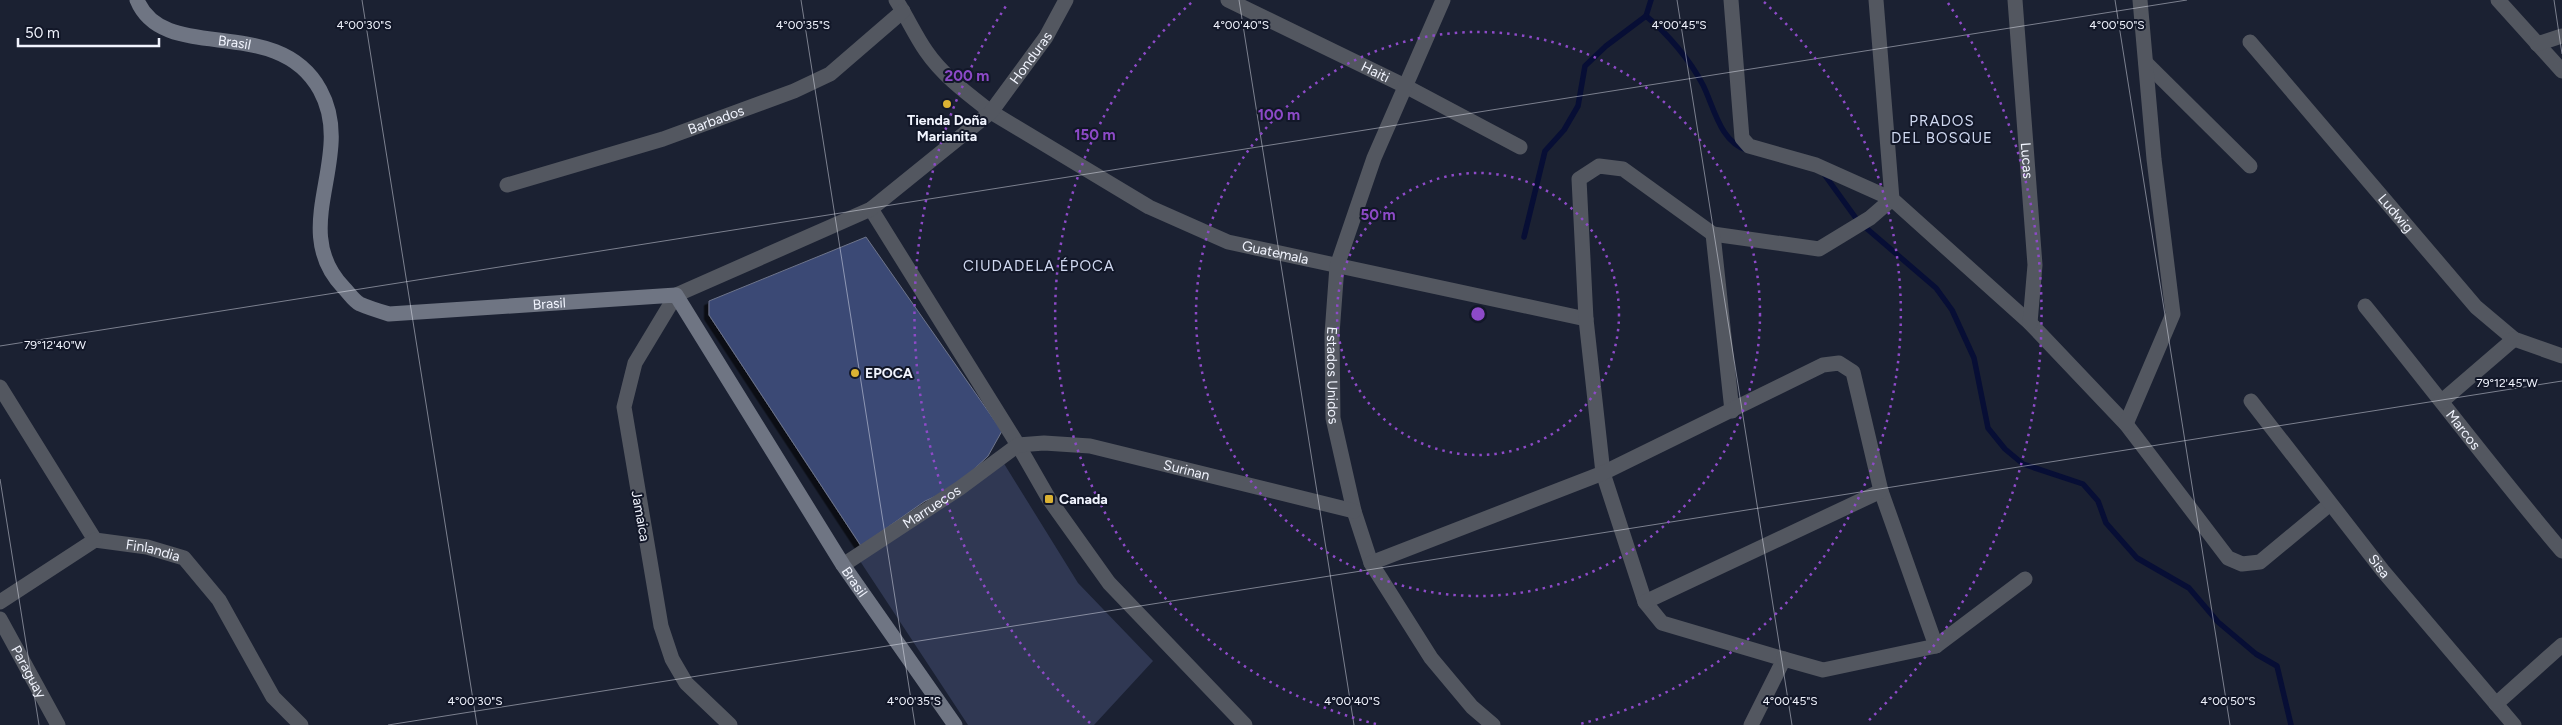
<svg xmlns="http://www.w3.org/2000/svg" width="2562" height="725" viewBox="0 0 2562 725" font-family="Figtree,sans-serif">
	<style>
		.green { fill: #303853 }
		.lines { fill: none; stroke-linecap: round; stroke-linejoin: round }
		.stream { stroke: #070e35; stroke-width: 5.5 }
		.building { fill: #3b4975; stroke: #6e758b; filter: url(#shadow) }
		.street { stroke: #535760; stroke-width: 15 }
		.secondary { stroke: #6f7583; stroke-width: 15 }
		.ticks { fill: none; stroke: #f1f4fe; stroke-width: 1; stroke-opacity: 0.45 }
		.ring { fill: none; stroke: #8d4ac8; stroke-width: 2.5; stroke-dasharray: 2.5 5 }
		.poi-dot { fill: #dbb233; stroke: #121728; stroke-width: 2 }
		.labels { text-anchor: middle; stroke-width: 4; stroke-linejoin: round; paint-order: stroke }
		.street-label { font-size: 14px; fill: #f1f4fe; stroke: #121728 }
		.poi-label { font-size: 14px; font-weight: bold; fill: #f1f4fe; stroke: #121728; text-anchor: start }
		.neighbourhood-label { font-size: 15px; letter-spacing: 1px; fill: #cfd8f0; stroke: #121728 }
		.ticks-label { font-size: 12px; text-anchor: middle; fill: #f1f4fe; stroke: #121728; stroke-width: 4; stroke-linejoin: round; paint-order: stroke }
		.centre { fill: #8d4ac8; stroke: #121728; stroke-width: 2.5 }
		.ring-label { font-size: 15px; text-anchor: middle; font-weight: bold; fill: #8d4ac8; stroke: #121728; stroke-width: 4; stroke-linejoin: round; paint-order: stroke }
	</style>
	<defs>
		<filter id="shadow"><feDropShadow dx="-4.5" dy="4.5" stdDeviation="0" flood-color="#0009"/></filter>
	</defs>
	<rect width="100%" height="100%" fill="#1b2132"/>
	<path class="green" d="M1003,462l75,121 75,78 -59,64h-126l-108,-164z"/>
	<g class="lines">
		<g class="stream">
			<path d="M1651,0l-5,16c22,18 44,44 57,69 11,22 17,57 44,65"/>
			<path d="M1824,174l34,47 78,67 16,22 22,48 14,70 17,21 18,15 60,20 15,17 8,22 31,35 52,30 29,34 38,32 21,12 14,59"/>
			<path d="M1524,237l21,-86 19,-21 14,-24 7,-40 21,-20 40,-30"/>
		</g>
	</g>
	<path class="building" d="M866,237l136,194 -14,25 -34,32 -29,13 -64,45 -152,-231v-14z"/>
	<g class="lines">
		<g class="street">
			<path id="s1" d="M896,0c11,17 19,35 30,51 17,25 42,43 65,61l158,95 79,35 358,77"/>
			<path id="s2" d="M1228,0l179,87 113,60"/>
			<path id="s3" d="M1443,0l-69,158 -37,108 -5,68 1,84 21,93 17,52 60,95 41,49 21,18"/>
			<path d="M1731,0l11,138 7,8 67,19 76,34 -22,19 -51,31 -106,-15 -90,-65 -24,-3 -20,13 7,140 17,154 42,129 17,21 122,36 -33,66"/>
			<path d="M1876,0l16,199 138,124 96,101 102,134 14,6 18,-2 70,-58"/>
			<path id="s4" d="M2015,0l20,265 -5,58"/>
			<path d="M2498,0l64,71"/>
			<path id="s5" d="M2250,42l226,265 38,32 48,17"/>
			<path d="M2537,44l25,-8"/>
			<path d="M2146,63l104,103"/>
			<path id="s6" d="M507,185l156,-46 131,-48 36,-17 73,-63"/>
			<path d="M871,209l147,236 31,54 60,84 136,142"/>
			<path d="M1713,234l19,177"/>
			<path id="s7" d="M2365,306c66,81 129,165 197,245"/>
			<path id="s8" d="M0,387l95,153 52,7 37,11 35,42 54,97 28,28"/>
			<path id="s9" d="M2251,401l132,170 131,154"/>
			<path d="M2442,401l72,-62"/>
			<path d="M2126,424l47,-110 -19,-155 -14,-159"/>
			<path d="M1371,563l232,-90 220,-108 16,-2 14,9 28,119 55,155"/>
			<path id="s10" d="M843,565l117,-77 58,-43 26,-2 46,3 264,65"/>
			<path d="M0,602l95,-62"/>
			<path d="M1645,602l236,-111"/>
			<path id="s11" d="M0,619l58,106"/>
			<path d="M1784,659l39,11 113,-24 89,-67"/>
			<path d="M2496,704l66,-59"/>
			<path id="s12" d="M730,725l-44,-42 -14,-24 -11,-33 -37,-219 11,-44 41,-68 195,-86 120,-97 55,-75 20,-37"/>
		</g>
		<path class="secondary" id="s13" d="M137,0c27,66 140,12 183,90 37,67 -34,138 24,198 5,5 10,13 16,16 9,4 19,7 29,10l287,-19 167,270 112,160"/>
	</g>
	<path class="ticks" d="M362,0l115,725M801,0l114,725M1239,0l115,725M1677,0l115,725M2115,0l115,725M2554,0l8,54M0,346l2187,-346M0,479l39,246M388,725l2174,-344"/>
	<g class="ring">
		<circle cx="1478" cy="314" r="141"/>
		<circle cx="1478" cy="314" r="282"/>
		<path d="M1376 724A423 423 0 0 1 1192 2M1764 2A423 423 0 0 1 1580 724"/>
		<path d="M1090 723A564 564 0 0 1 1008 3M1948 3A564 564 0 0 1 1866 723"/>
	</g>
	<g class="poi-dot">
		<circle cx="947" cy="104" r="5"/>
		<circle cx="855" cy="373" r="5"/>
		<rect x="1044" y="494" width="10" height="10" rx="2.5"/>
	</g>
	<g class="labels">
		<g class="street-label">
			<text dy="5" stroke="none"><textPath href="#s13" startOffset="112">Brasil</textPath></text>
			<text dy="5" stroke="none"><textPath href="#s12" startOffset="905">Honduras</textPath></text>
			<text dy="5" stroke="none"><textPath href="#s2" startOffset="164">Haiti</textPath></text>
			<text dy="5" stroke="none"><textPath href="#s6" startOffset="219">Barbados</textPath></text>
			<text dy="5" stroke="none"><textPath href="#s4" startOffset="161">Lucas</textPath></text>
			<text dy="5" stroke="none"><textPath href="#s5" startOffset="225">Ludwig</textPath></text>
			<text dy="5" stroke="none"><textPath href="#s1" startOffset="468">Guatemala</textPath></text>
			<text dy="5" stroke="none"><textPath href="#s13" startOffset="635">Brasil</textPath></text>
			<text dy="5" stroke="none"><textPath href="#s3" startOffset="396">Estados Unidos</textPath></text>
			<text dy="5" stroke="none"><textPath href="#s7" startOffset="158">Marcos</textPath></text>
			<text dy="5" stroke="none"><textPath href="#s10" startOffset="384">Surinan</textPath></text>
			<text dy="5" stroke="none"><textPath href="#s10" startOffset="106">Marruecos</textPath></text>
			<text transform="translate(641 516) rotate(80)" y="5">Jamaica</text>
			<text dy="5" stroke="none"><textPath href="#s8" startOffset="239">Finlandia</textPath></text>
			<text dy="5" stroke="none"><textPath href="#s9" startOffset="209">Sisa</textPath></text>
			<text dy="5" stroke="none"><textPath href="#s13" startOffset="1100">Brasil</textPath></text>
			<text dy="5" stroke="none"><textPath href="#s11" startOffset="60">Paraguay</textPath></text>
		</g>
		<g class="poi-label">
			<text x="947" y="125" text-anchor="middle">Tienda Doña<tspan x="947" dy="16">Marianita</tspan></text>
			<text x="865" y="378">EPOCA</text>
			<text x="1059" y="504">Canada</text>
		</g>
		<g class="neighbourhood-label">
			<text x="1942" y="126">PRADOS<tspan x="1942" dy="17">DEL BOSQUE</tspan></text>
			<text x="1039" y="271">CIUDADELA ÉPOCA</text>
		</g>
	</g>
	<g class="ticks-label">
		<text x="364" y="29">4°00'30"S</text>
		<text x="803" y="29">4°00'35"S</text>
		<text x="1241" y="29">4°00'40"S</text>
		<text x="1679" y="29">4°00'45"S</text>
		<text x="2117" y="29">4°00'50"S</text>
		<text x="55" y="349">79°12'40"W</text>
		<text x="2507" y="387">79°12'45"W</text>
		<text x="475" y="705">4°00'30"S</text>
		<text x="914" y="705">4°00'35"S</text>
		<text x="1352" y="705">4°00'40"S</text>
		<text x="1790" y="705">4°00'45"S</text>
		<text x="2228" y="705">4°00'50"S</text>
	</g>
	<circle cx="1478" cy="314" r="8" class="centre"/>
	<g class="ring-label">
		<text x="967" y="81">200 m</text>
		<text x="1279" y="120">100 m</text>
		<text x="1095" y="140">150 m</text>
		<text x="1378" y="220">50 m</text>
	</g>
	<path d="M18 38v8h141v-8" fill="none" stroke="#f1f4fe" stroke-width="2.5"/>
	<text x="25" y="38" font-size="15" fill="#f1f4fe" stroke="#121728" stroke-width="4" paint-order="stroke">50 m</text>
</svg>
